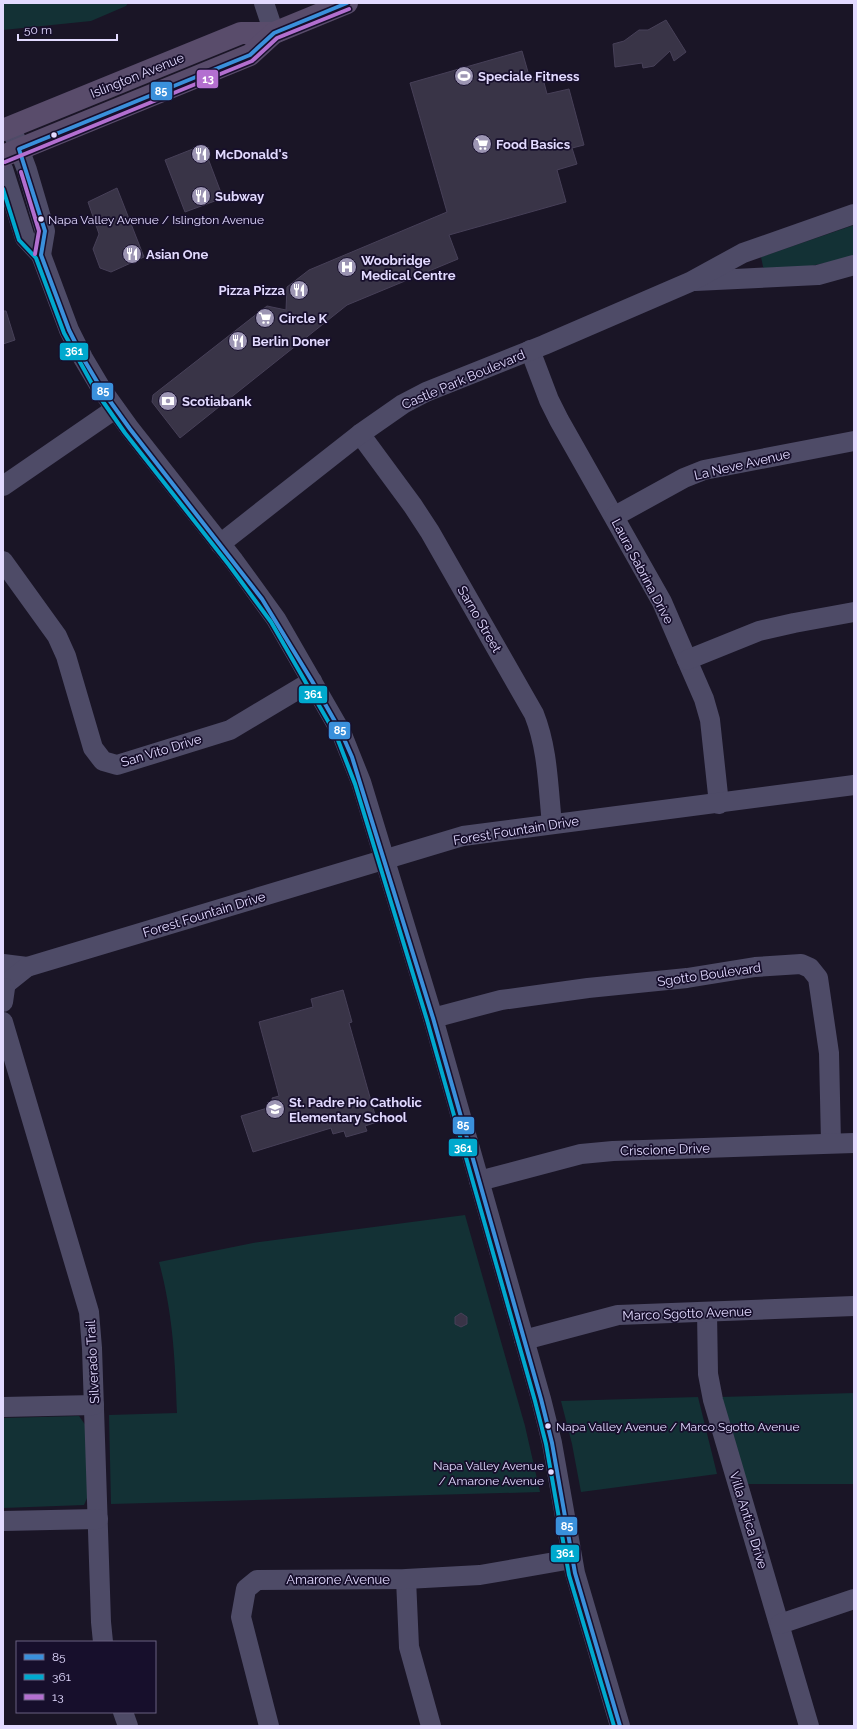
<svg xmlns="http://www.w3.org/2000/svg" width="857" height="1729" viewBox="0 0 857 1729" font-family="Raleway,sans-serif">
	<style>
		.green { fill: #133135 }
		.building { fill: #393447; stroke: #474058 }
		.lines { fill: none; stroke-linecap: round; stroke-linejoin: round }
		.minor { stroke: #4e4b67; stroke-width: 20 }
		.major { stroke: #594c6b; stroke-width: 22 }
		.bus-1-casing { stroke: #170f2c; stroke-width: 7 }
		.bus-2-casing { stroke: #170f2c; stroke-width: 7 }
		.bus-3-casing { stroke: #170f2c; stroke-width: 7 }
		.bus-1 { stroke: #3a90db; stroke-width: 4 }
		.bus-2 { stroke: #00a9ce; stroke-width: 4 }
		.bus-3 { stroke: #b36fd0; stroke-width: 4 }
		.bus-dot { fill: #e2daff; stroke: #170f2c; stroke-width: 1.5 }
		.labels { text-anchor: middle; stroke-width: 3.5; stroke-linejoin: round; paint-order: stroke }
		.bus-label { font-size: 12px; fill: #e2daff; stroke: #170f2c; text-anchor: start }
		.street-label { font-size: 13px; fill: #e2daff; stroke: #170f2c }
		.poi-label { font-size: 13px; font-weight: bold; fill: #e2daff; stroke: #170f2c; text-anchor: start }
		.line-badge { stroke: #170f2c; stroke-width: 1.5 }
		.badge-label { font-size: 11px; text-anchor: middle; font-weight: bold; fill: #fff }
	</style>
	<rect width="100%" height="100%" fill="#1a1526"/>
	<g class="green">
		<path d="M3,3h125l-2,3 -35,15 -88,9z"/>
		<path d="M854,225v32l-63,13 -27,1 -3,-14z"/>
		<path d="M465,1215l60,211 15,66 -429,12 -2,-89 68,-2c-2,-54 -4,-99 -18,-151l94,-19z"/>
		<path d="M854,1393v91h-107l-26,-87z"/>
		<path d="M698,1397l19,77 -136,18 -9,-48 -11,-43z"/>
		<path d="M79,1416l7,10 2,70 -4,9 -81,3v-90z"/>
	</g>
	<g class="building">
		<path d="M666,20l20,32 -12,9 -4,-10 -16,15 -11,2 -1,-5 -27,4 -2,-23 11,-3 15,-11h9z"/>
		<path d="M522,51l8,28 12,-4 5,19 22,-5 15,56 -12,3 5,16 -20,6 9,32 -117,33 9,24 -111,46 -167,133 -28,-36 1,-7 114,-89 19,4 1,-23 22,-17 138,-58 -37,-129z"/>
		<path d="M203,145l20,53 -38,14 -20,-52z"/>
		<path d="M117,188l27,69 -33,15 -11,-4 -7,-19 6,-15 -11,-32z"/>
		<path d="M3,311h3l9,29 -12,4z"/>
		<path d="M343,990l9,32 -3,1 28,99 -12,4 2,5 -21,6 -2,-6 -11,3 -2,-6 -78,24 -12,-36 33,-10 -2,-8 7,-2 -20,-74 54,-15 -2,-8z"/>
		<path d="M461,1313l6,4v7l-6,3 -6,-3v-7z"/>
	</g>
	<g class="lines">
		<g class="minor">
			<path d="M264,3l10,30"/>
			<path d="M11,127l16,43 18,61 -4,24"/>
			<path d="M3,169l22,69 16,17 28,75 14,28 19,32 28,39 104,132 42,58 65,113 20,50 72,236 108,381 11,44 23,130 45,153"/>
			<path d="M695,281l123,-6 36,-10"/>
			<path d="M530,350l19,50 10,20 103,182 25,58 17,39 6,21 9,84"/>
			<path d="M360,434l53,72 17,26 104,182c14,35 14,73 18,110"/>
			<path d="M3,486l112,-77"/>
			<path d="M615,516l69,-38 20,-8 150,-29"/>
			<path d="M220,544l140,-110 43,-30 23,-12 118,-47 146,-63 53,-29 111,-39"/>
			<path d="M3,561l54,75 9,20 27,92 10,13 14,4 113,-35 82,-49"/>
			<path d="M687,660l72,-29 35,-8 60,-11"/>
			<path d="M3,964l24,3"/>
			<path d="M7,983l20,-16 436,-131 391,-51"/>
			<path d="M3,1002l2,-14"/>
			<path d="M433,1018l68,-18 87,-12 99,-10 68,-11 46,-3 9,4 8,10 11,75 2,90"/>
			<path d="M3,1022l86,290 3,36 9,274 2,20"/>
			<path d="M479,1181l102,-27 32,-3 241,-8"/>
			<path d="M707,1312l1,62 5,26 96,326"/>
			<path d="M524,1340l94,-25 236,-9"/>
			<path d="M3,1407l91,-2"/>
			<path d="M3,1521l95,-2"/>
			<path d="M406,1579l3,68 22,79"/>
			<path d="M780,1624l74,-25"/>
			<path d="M123,1712l5,14"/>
			<path d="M269,1726l-28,-109 5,-28 11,-9 149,-1 74,-4 92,-16"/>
		</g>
		<g class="major">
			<path d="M3,130l238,-97h33"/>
			<path d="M3,156l247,-101 24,-22 73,-30"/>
		</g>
		<g class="bus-1-casing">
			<path id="bus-1" d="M347,3l-73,30 -24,22 -231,94 26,82 -4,24 28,75 14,28 19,32 28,39 132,170 50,82 29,51 11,25 81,261 108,381 11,44 23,130 45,153"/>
		</g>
		<g class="bus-2-casing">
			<path id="bus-2" d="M3,189l16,51 17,18 28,75 33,60 28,40 104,132 42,57 65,113 19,49 72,236 108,381 11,43 23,131 45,151"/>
		</g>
		<g class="bus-3-casing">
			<g id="bus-3">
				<path d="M5,162l247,-101 25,-23 72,-29"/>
				<path d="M21,172l18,59 -4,23"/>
			</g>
		</g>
		<use href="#bus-1" class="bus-1"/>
		<use href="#bus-2" class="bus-2"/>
		<use href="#bus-3" class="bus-3"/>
	</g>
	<defs>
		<g id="stadium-disc" transform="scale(1)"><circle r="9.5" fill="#9c95b3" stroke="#170f2c"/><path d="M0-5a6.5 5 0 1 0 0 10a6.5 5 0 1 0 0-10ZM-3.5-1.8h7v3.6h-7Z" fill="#fff"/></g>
		<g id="supermarket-disc" transform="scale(1)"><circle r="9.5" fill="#9c95b3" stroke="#170f2c"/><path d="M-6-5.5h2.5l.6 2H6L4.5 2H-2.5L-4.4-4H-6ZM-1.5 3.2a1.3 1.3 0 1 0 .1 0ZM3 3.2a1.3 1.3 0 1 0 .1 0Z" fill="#fff"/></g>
		<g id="restaurant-disc" transform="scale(1)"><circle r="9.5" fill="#9c95b3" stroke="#170f2c"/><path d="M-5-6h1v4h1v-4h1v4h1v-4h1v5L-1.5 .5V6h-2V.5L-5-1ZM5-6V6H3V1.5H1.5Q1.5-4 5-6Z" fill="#fff"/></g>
		<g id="hospital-disc" transform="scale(1)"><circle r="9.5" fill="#9c95b3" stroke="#170f2c"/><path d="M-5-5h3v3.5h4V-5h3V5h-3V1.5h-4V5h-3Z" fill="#fff"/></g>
		<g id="bank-disc" transform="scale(1)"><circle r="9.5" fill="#9c95b3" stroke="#170f2c"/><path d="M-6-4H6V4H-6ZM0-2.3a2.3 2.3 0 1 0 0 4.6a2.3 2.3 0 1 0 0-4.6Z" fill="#fff"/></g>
		<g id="school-disc" transform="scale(1)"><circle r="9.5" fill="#9c95b3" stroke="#170f2c"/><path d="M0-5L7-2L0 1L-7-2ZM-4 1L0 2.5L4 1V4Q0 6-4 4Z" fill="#fff"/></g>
	</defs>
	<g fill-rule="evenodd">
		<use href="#stadium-disc" x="464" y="76"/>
		<use href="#supermarket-disc" x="482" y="144"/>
		<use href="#restaurant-disc" x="201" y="154"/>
		<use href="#restaurant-disc" x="201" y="196"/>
		<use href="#restaurant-disc" x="132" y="254"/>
		<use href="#hospital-disc" x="347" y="267"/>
		<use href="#restaurant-disc" x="299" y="290"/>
		<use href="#supermarket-disc" x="265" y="318"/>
		<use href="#restaurant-disc" x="238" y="341"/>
		<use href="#bank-disc" x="168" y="401"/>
		<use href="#school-disc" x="275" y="1109"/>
	</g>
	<g class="bus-dot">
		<circle cx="54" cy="135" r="3.5"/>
		<circle cx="41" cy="219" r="3.5"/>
		<circle cx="548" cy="1426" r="3.5"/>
		<circle cx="551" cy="1472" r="3.5"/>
	</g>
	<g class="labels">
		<g class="bus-label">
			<text x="48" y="224">Napa Valley Avenue / Islington Avenue</text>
			<text x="556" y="1431">Napa Valley Avenue / Marco Sgotto Avenue</text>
			<text x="544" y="1470" text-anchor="end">Napa Valley Avenue<tspan x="544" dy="15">/ Amarone Avenue</tspan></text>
		</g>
		<g class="street-label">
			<text transform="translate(137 75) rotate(-22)" y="5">Islington Avenue</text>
			<text transform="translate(463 379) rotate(-23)" y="5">Castle Park Boulevard</text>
			<text transform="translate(742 464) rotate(-13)" y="5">La Neve Avenue</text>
			<text transform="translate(643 571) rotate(62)" y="5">Laura Sabrina Drive</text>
			<text transform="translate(480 619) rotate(60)" y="5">Sarno Street</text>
			<text transform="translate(161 750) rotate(-17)" y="5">San Vito Drive</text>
			<text transform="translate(516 830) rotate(-9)" y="5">Forest Fountain Drive</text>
			<text transform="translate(204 914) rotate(-17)" y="5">Forest Fountain Drive</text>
			<text transform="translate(709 974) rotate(-8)" y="5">Sgotto Boulevard</text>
			<text transform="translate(665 1149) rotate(-2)" y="5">Criscione Drive</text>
			<text transform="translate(687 1313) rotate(-2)" y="5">Marco Sgotto Avenue</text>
			<text transform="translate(92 1362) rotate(-93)" y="5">Silverado Trail</text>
			<text transform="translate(749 1520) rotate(73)" y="5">Villa Antica Drive</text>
			<text x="338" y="1584">Amarone Avenue</text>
		</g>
		<g class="poi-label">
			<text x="478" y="81">Speciale Fitness</text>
			<text x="496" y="149">Food Basics</text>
			<text x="215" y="159">McDonald's</text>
			<text x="215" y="201">Subway</text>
			<text x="146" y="259">Asian One</text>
			<text x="361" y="265">Woobridge<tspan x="361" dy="15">Medical Centre</tspan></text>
			<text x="285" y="295" text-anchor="end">Pizza Pizza</text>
			<text x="279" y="323">Circle K</text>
			<text x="252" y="346">Berlin Doner</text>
			<text x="182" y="406">Scotiabank</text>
			<text x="289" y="1107">St. Padre Pio Catholic<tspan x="289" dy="15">Elementary School</tspan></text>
		</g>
	</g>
	<g class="line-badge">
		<rect x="196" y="69" width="23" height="20" rx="4" fill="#b36fd0"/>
		<rect x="150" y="81" width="23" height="20" rx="4" fill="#3a90db"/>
		<rect x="59" y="342" width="30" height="19" rx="4" fill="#00a9ce"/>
		<rect x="91" y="382" width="23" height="19" rx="4" fill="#3a90db"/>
		<rect x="298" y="685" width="30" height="19" rx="4" fill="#00a9ce"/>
		<rect x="328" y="721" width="23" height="19" rx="4" fill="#3a90db"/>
		<rect x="452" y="1116" width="23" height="19" rx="4" fill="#3a90db"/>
		<rect x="448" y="1138" width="30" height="19" rx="4" fill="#00a9ce"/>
		<rect x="555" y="1516" width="23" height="20" rx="4" fill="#3a90db"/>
		<rect x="550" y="1544" width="30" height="19" rx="4" fill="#00a9ce"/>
	</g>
	<g class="badge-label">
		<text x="208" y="83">13</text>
		<text x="161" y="95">85</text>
		<text x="74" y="355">361</text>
		<text x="103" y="395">85</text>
		<text x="313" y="698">361</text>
		<text x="340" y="734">85</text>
		<text x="463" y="1129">85</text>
		<text x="463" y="1152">361</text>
		<text x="567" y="1530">85</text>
		<text x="565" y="1557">361</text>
	</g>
	<rect width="857" height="1729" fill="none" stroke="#e2daff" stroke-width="8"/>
	<rect x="16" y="1641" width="140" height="72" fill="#170f2c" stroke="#686080"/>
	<rect x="24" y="1654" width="20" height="6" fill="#3a90db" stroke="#686080"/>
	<text x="52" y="1661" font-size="12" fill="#e2daff">85</text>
	<rect x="24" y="1674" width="20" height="6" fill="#00a9ce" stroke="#686080"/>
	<text x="52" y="1681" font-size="12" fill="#e2daff">361</text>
	<rect x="24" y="1694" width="20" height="6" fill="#b36fd0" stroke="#686080"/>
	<text x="52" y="1701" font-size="12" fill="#e2daff">13</text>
	<path d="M18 34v6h99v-6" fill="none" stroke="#e2daff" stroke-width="2"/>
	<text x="24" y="34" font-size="12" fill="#e2daff" stroke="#170f2c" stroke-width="3" paint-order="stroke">50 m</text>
</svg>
